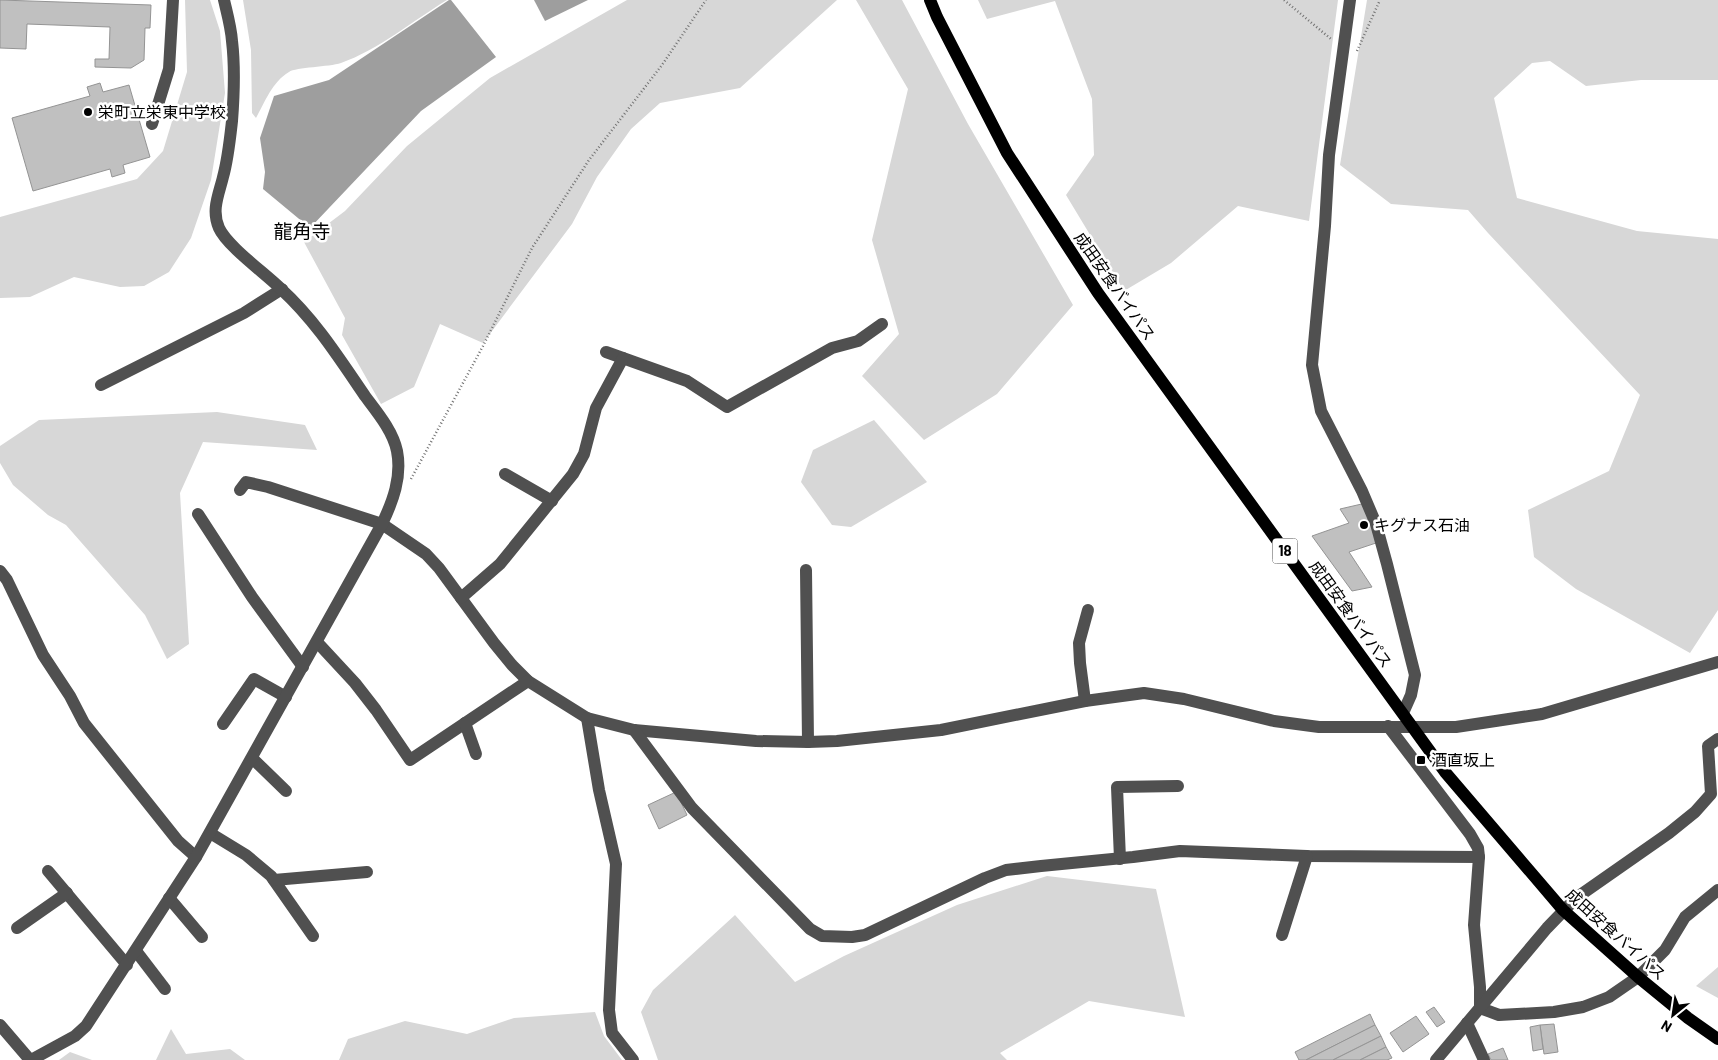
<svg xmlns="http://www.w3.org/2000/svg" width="1718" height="1060" viewBox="0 0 1718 1060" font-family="Barlow,'Noto Sans JP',sans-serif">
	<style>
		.green { fill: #d7d7d7 }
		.water { fill: #9e9e9e }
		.building { fill: #c0c0c0; stroke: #949494 }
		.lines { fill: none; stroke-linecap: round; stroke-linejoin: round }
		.path { stroke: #727272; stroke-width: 2.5; stroke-dasharray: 1 2.5; stroke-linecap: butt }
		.minor { stroke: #505050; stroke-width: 12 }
		.major { stroke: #000; stroke-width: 12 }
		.poi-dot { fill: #000; stroke: #fff; stroke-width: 2 }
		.labels { text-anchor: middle; stroke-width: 5; stroke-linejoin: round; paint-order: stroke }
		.shield { fill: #fff; stroke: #4c4c4c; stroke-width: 1 }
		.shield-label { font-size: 15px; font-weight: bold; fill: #000 }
		.poi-label { font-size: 16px; fill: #000; stroke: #fff; text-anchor: start }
		.street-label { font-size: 16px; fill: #000; stroke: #fff }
		.quarter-label { font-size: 19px; fill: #000; stroke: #fff }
	</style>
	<rect width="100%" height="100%" fill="#fff"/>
	<g class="green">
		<path d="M185,0h25l10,31 5,62 -14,87 -20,58 -22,34 -25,14 -24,1 -46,-10 -44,20 -30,1v-81l137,-38 26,-28 24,-79z"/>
		<path d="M243,0h204c-33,20 -69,50 -106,63 -12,4 -45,4 -52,9 -17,10 -24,30 -33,46l-4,-5 -1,-63z"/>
		<path d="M627,0h210l-97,88 -80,15 -29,26 -34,48 -25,47 -89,119 -43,-19 -26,63 -33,17 -39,-69 3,-17 -41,-76 41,-31 62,-65 83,-68z"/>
		<path d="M856,0h46l66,124 105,181 -76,89 -73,46 -62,-64 37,-42 -27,-94 36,-151z"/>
		<path d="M978,0h360l-29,221 -71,-15 -67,57 -47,28 -58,-96 28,-40 -2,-56 -37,-98 -68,18z"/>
		<path d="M1367,0h351v80h-77l-55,6 -36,-25 -18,2 -38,35 23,100 120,33 81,8v371l-28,43 -114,-64 -42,-32 -6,-47 81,-39 31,-76 -152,-162 -20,-23 -77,-6 -51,-39z"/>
		<path d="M217,412l88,13 12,25 -114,-8 -23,51 9,151 -22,15 -22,-44 -79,-90 -18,-10 -35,-30 -13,-22v-17l39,-26z"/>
		<path d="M874,420l53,62 -76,45 -19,-2 -31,-43 12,-32z"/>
		<path d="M1047,876l109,13 29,128 -96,-16 -89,52 7,7h-349l-17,-48 12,-22 82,-75 60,67 49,-26 113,-51z"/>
		<path d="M1718,967v31l-22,-12z"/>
		<path d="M595,1012l9,24 18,24h-283l9,-21 57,-18 62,13 47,-16z"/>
		<path d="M171,1029l15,25 44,-5 15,11h-89z"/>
		<path d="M70,1052l22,8h-33z"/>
	</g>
	<g class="water">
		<path d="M449,0h2l45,57 -75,54 -111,117 -47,-39 2,-17 -5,-34 14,-42 55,-16z"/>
		<path d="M534,0h54l-43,21z"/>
	</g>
	<g class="building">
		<path d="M0,0l151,5 -1,23h-5l-1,32 -13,8 -36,-1v-8h14l1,-32 -83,-3 -1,25 -26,-1z"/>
		<path d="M100,83l3,9 26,-7 21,72 -27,8 2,8 -13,4 -2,-8 -77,22 -21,-73 78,-22 -3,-9z"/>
		<path d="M1366,503l13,39 -30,10 23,35 -20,4 -40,-55 37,-13 -9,-14z"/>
		<path d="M676,792l11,23 -28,14 -11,-24z"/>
		<path d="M1434,1007l11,15 -8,5 -11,-15z"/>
		<path d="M1370,1014l5,11 -69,35h-7l-4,-8z"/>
		<path d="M1416,1016l13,18 -26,18 -13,-19z"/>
		<path d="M1554,1024l4,28 -14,2 -4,-29z"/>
		<path d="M1375,1025l6,11 -48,24h-27z"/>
		<path d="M1540,1025l3,24 -10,2 -3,-24z"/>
		<path d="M1381,1036l5,11 -26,13h-27z"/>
		<path d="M1386,1047l6,11 -5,2h-27z"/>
		<path d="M1503,1048l5,12h-17l-3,-6z"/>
	</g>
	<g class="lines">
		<g class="path">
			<path d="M1284,0l47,39"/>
			<path d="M1357,51l23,-51"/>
			<path d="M411,479l72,-133 49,-98 57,-88 73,-95 44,-65"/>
		</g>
		<g class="minor">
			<path d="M1350,0l-21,155 -4,71 -13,139 9,46 41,80 14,33 11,40 28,111 -4,20 -8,18"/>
			<path d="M152,124l17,-55 4,-69"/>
			<path d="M606,352l81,29 40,26 105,-59 26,-7 24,-17"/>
			<path d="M101,385l143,-72 38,-24"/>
			<path d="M505,474l47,27"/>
			<path d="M240,490l6,-8 22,5 114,37 44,30 13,14 55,75 18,22 16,16 59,37 47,12 122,11 52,1 29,-1 104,-11 144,-29 59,-8 40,6 90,22 45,6h137l86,-13 176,-52"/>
			<path d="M198,514l54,83 51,70"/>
			<path d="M806,570l2,172"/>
			<path d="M0,571l7,9 36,75 27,41 14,27 94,118 18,16"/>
			<path d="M461,598l39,-34 73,-90 11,-20 12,-46 27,-50"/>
			<path d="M317,642l38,41 21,27 34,50 118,-79"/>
			<path d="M1085,701l-5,-38 -1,-20 9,-33"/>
			<path d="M587,718l12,72 17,74 -7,146 3,23 21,27"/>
			<path d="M465,723l11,31"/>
			<path d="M223,724l31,-45 32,18"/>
			<path d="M1388,726l82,108 8,14 1,9 -5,68 6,62v21"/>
			<path d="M634,730l58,78 118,121 12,7 30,1 13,-2 120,-57 21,-8 35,-4 92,-9 47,-6 127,5 172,1"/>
			<path d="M252,758l34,33"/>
			<path d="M210,833l36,22 25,21 42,60"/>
			<path d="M1120,859l-3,-72 61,-1"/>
			<path d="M48,871l79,94"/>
			<path d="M274,880l93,-8"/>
			<path d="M169,898l33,39"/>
			<path d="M17,928l50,-35"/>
			<path d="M1282,935l25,-79"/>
			<path d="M136,951l29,38"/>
			<path d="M1480,1008l19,7 55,-3 29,-5 26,-10 29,-20 27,-27 20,-33 33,-27"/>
			<path d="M1467,1023l17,37"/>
			<path d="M0,1025l30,35"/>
			<path d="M31,1060l44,-24 11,-10 110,-169 186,-333c11,-23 20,-47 15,-73 -4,-20 -20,-39 -32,-55 -26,-38 -50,-76 -84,-107 -15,-15 -54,-43 -62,-61 -8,-18 0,-34 4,-51 5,-18 7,-38 9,-56 2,-26 3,-55 0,-80 -1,-14 -5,-28 -8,-41"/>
			<path d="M1436,1060l111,-132 29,-30 93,-65 26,-21 16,-18 -3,-48 10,-7"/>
		</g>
		<path class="major" d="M930,0l7,17 70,136 91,140 347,479 118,138 75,67 50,41 30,21"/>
	</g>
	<g class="poi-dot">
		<circle cx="88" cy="112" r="5"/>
		<circle cx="1364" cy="525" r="5"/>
		<rect x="1416" y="755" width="10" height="10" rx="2.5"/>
	</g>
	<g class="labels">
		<rect class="shield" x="1272.5" y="538.5" width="25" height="25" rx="4"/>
		<g class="shield-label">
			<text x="1285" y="556">18</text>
		</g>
		<g class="poi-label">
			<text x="98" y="118">栄町立栄東中学校</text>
			<text x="1374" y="531">キグナス石油</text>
			<text x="1431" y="766">酒直坂上</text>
		</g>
		<g class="street-label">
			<text transform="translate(1115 286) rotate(55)" y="6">成田安食バイパス</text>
			<text transform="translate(1351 614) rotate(54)" y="6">成田安食バイパス</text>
			<text transform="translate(1616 934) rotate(42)" y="6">成田安食バイパス</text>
		</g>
		<g class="quarter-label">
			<text x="302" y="238">龍角寺</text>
		</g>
	</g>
	<g transform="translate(1673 1015) rotate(210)" stroke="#ffffff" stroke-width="4" paint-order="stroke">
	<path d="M0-4L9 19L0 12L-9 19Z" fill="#000000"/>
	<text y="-8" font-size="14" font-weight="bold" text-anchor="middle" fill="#000000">N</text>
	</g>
</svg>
